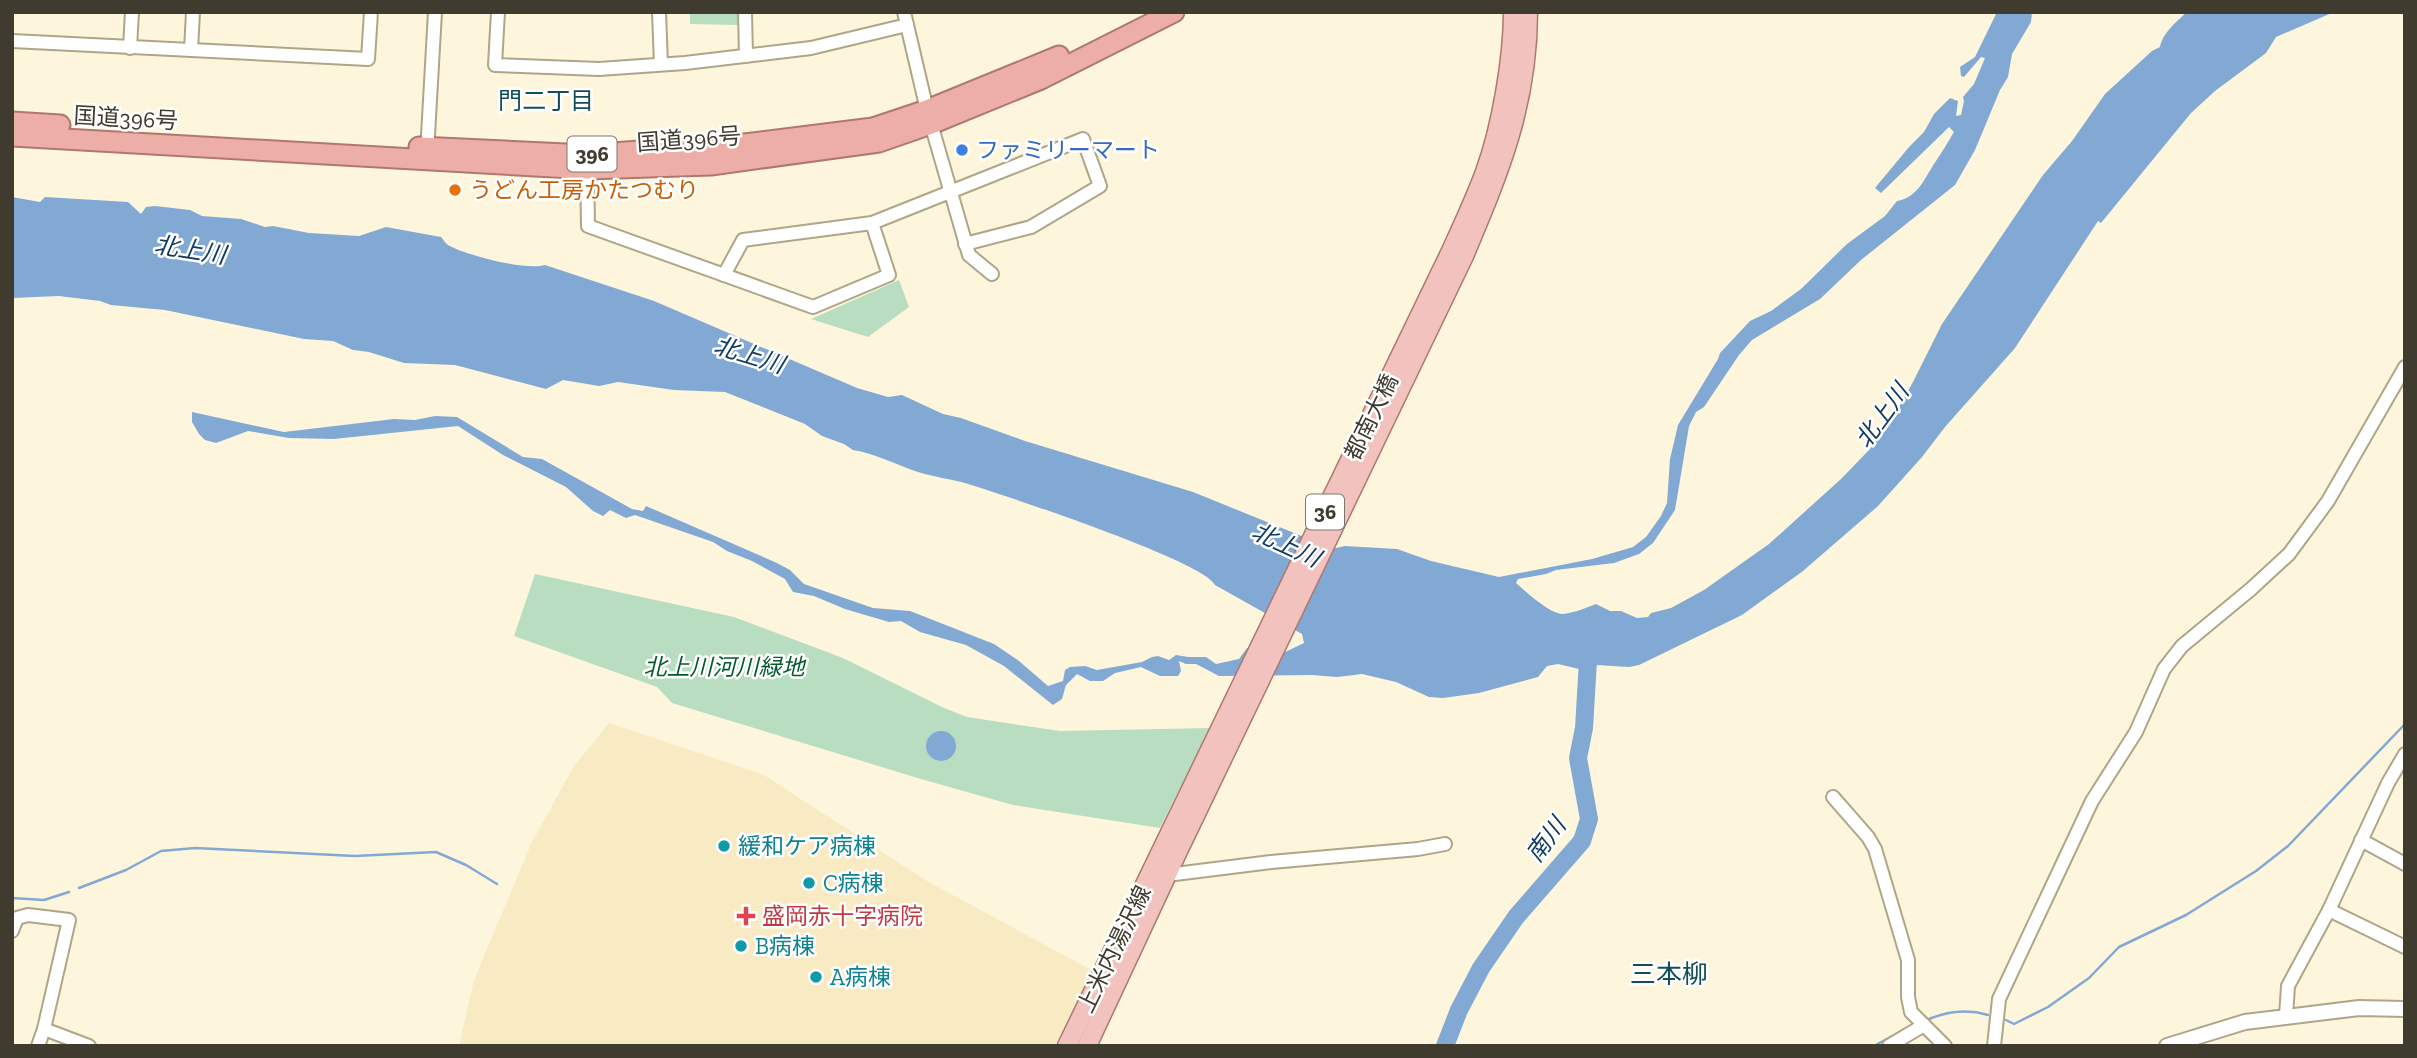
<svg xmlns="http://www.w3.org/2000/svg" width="2417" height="1058" viewBox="0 0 2417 1058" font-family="'Zilla Slab','Noto Sans JP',serif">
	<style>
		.built { fill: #f8ebc3 }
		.green { fill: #b8ddc0 }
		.water { fill: #81a9d4 }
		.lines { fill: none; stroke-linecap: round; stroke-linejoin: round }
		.stream { stroke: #81a9d4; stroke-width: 2.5 }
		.river { stroke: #81a9d4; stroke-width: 18 }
		.minor-casing { stroke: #afa587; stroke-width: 16 }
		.tertiary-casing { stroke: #afa587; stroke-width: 18 }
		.primary-casing { stroke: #ae786f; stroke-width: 21 }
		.trunk-casing { stroke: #ae786f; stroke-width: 23 }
		.minor { stroke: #fff; stroke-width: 12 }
		.tertiary { stroke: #fff; stroke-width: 14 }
		.primary { stroke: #f2c2be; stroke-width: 18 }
		.trunk { stroke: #eeaea8; stroke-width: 19 }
		.shop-dot { fill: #3f7fe0; stroke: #fff; stroke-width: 2.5 }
		.food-dot { fill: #e8710a; stroke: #fff; stroke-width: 2.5 }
		.culture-dot { fill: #0f9aa8; stroke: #fff; stroke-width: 2.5 }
		.health-dot { fill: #e0444e; stroke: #fff; stroke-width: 2.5 }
		.labels { text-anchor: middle; stroke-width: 5; stroke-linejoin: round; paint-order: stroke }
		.shield { fill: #fff; stroke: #79766d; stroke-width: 2 }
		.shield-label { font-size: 21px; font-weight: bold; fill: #3f3b2f }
		.street-label { font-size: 23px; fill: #3f3b2f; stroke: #fff }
		.shop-label { font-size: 23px; fill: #366cbe; stroke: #fff; text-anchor: start }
		.food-label { font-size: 23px; fill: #c56008; stroke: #fff; text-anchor: start }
		.park-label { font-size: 23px; font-style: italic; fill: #045a2b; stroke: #fff }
		.culture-label { font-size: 23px; fill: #0d838f; stroke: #fff; text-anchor: start }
		.health-label { font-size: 23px; fill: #be3a42; stroke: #fff; text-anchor: start }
		.neighbourhood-label { font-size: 24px; fill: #134d58; stroke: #fff }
		.water-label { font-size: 24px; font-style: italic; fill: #103b64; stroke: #fff }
		.quarter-label { font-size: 26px; fill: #134d58; stroke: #fff }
	</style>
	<rect width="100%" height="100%" fill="#fef6dc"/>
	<path class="built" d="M609,723l155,52 163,106 168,91 -39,74h-597l15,-66 57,-136 43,-78z"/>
	<g class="green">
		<path d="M690,12h48v13l-48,-1z"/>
		<path d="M899,280l10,27 -41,30 -57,-18z"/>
		<path d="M535,574l199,43 109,41 101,50 23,9 93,14 150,-3 -50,100 -147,-23 -92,-26 -249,-76 -15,-16 -143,-51z"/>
	</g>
	<g class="water">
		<path d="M1997,12h35l-1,10 -19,32 -4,23 -8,13 -25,60 -20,35 -94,75 -41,39 -68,41 -13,15 -35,52 -8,5 -7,14 -14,84 -22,33 -14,11 -25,9 -58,7 -10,4 -28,5 -2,4c9,8 35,32 47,31 10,-1 23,-6 33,-10l14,7h11l16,7 11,-1 3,-4 20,-5 33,-18 65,-46 72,-65 28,-29 21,-27 23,-41 29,-58 101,-149 29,-34 33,-47 47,-43 8,-4c2,-13 17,-26 27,-35h147l-58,25 -10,16 -51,38 -24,22 -90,110 -3,-2 -83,127 -70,79 -23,30 -44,49 -75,65 -61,44 -103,50 -10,2 -32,-2 -18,4 -21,-5 -11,2 -9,11 -59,16 -36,5 -14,-1 -33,-15 -34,-8 -25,3 -25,-2 -93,1 -23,-12h-10l-7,-3 2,10 -3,5h-18l-19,-9 -26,6 -12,8h-13l-13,-7 -11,11 -4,14 -9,6 -49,-39 -38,-21 -46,-13 -19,-11 -12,1 -44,-13 -31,-13 -21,-4 -8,-13 -33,-18 -25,-10 -14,-9 -78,-27 -9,3 -16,-8 -7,6 -10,-5 -27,-24 -63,-32 -45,-29 -124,13 -45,-1 -41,-7 -32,12 -11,-3 -6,-6 -7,-12v-10l92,20 110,-13 21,1 20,-4 22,1 66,40 19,2 90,50 11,2 3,-5 131,57 13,7 14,14 69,24 37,3 84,33 25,17 29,25 15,-5 2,-11 5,-3 15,-1 12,4 45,-8 10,-5 6,-1 11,4 7,-5 12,2h18l10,7 23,-5 8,-11 36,5 21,-10 -2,-9 -87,-49c-11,-24 -214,-91 -250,-102 -15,-4 -31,-6 -47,-11 -21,-7 -44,-19 -65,-22l-9,-6 -22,-8 -17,-12 -80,-32 -51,-2 -56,-8 -19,4 -36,-6 -17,9 -91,-24 -51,-2 -35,-11 -16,-2 -20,-9 -29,-2 -139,-29 -54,-5 -11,-4 -41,-5 -47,2v-101l28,5 5,-5 83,5 13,12 5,-7 9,-1 35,4 12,6 39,3 24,8 8,-1 36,7 50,3 27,-9 55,10c2,2 4,6 7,8 17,10 78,26 97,20l109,36 203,87 31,9 14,-2 41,19 18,4 64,23 168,51 106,43 37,13 9,-2 52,3 34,12 68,16 93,-18 41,-12 13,-10 15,-21 6,-13 3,-44 8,-34 40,-66 2,-6 30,-32 21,-10 30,-22 46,-45 38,-28 12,-15c21,-3 28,-24 39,-40 6,-9 12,-19 18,-29l-5,-5 -68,66 -6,-5 34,-41 15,-15 10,-18 16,-16 8,3 -2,15 5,-1 3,-14 -1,-4 11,-13 11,-26 -4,-1 -17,20 -3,-1 -1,-9 15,-10z"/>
		<circle cx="941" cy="746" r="15"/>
	</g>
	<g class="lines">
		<g class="stream">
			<path d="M79,888l47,-18 35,-19 34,-3 160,8 81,-4 30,13 31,19"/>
			<path d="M12,898l32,2 25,-8"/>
			<path d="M1929,1019c20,-8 39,-10 59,-4"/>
			<path d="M2006,1020l8,4 34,-17 41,-29 30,-31 67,-32 70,-44 32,-25 117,-122"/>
			<path d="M1874,1046l38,-21"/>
		</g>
		<path class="river" d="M1445,1046l14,-36 22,-42 35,-51 66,-76 7,-22 -11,-61 6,-30 4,-67 6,-18"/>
		<g class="minor-casing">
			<g id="minor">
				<path d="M498,12l-3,53 104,4 86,-6 126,-15 96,-23"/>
				<path d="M659,12l2,52"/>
				<path d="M745,12l1,44"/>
				<path d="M904,12l23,98 42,145 23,19"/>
				<path d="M12,41l356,18 3,-47"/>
				<path d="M130,48l2,-36"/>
				<path d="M191,50l2,-38"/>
				<path d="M427,153l8,-141"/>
				<path d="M587,162l1,64 225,81 76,-32 -17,-52"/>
				<path d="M724,275l19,-35 129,-17 211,-84 17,47 -69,41 -66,17"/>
				<path d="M1833,797l35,40 7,12 33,111v37l3,15 13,13"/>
				<path d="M2361,840l44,24"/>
				<path d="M1167,875l104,-13 147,-13 27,-5"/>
				<path d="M2329,910l76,37"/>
				<path d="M12,931l5,-13 11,-3 41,5 -25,109 45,17"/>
				<path d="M2286,1016l2,-30 41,-76 59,-127 17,-29"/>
				<path d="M38,1046l6,-17"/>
				<path d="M1889,1046l35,-21 21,21"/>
				<path d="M1994,1046l5,-47 93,-198 44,-69 28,-63 18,-23 69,-57 38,-35 39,-53 77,-134"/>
			</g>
		</g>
		<g class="tertiary-casing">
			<path id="tertiary" d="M2167,1046l78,-24 114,-14 46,1"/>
		</g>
		<g class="primary-casing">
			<g id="primary">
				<path d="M1067,1046l384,-795c12,-26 24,-52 34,-79 16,-44 28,-113 28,-160"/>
				<path d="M1087,1046l91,-195 286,-595c35,-83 64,-151 64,-244"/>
			</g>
		</g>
		<g class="trunk-casing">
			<g id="trunk">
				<path d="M12,122l48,3"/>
				<path d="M12,136l576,33 123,-4 168,-23 52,-18 110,-45 133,-67"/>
				<path d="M419,147l168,8 78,-6 30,1 178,-22 54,-18 132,-54"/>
			</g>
		</g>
		<use href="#minor" class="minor"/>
		<use href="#tertiary" class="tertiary"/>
		<use href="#primary" class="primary"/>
		<use href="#trunk" class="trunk"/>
	</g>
	<circle class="shop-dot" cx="962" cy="150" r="7"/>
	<circle class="food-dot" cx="455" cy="190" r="7"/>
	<g class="culture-dot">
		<circle cx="724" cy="846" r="7"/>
		<circle cx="809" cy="883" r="7"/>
		<circle cx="741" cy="946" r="7"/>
		<circle cx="816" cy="977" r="7"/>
	</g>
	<path class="health-dot" d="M742.5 905.5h7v7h7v7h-7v7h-7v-7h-7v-7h7z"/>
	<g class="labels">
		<g class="shield">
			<rect x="567.5" y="136.5" width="49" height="35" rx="5"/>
			<rect x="1306" y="494.5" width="38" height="35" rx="5"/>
		</g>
		<g class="shield-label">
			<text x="592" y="161">396</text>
			<text x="1325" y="519">36</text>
		</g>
		<g class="street-label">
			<text transform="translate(126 118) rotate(3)" y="8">国道396号</text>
			<text transform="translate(689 139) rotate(-4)" y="8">国道396号</text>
			<text transform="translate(1371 417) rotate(-64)" y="8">都南大橋</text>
			<text transform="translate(1114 949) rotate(-64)" y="8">上米内湯沢線</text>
		</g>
		<g class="shop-label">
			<text x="976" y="158">ファミリーマート</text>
		</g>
		<g class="food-label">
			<text x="469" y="198">うどん工房かたつむり</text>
		</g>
		<g class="park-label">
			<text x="724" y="675">北上川河川緑地</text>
		</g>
		<g class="culture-label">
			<text x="738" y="854">緩和ケア病棟</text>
			<text x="823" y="891">C病棟</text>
			<text x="755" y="954">B病棟</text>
			<text x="830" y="985">A病棟</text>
		</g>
		<g class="health-label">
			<text x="762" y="924">盛岡赤十字病院</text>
		</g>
		<g class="neighbourhood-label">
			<text x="546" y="109">門二丁目</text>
		</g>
		<g class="water-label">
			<text transform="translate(190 250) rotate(9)" y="8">北上川</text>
			<text transform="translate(749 355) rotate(17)" y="8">北上川</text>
			<text transform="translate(1882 416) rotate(-54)" y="8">北上川</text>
			<text transform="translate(1286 545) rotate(25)" y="8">北上川</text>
			<text transform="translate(1546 840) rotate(-54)" y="8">南川</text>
		</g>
		<g class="quarter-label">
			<text x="1669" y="983">三本柳</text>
		</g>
	</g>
	<rect width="2417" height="1058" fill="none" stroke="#3f3b2f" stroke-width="28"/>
</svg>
